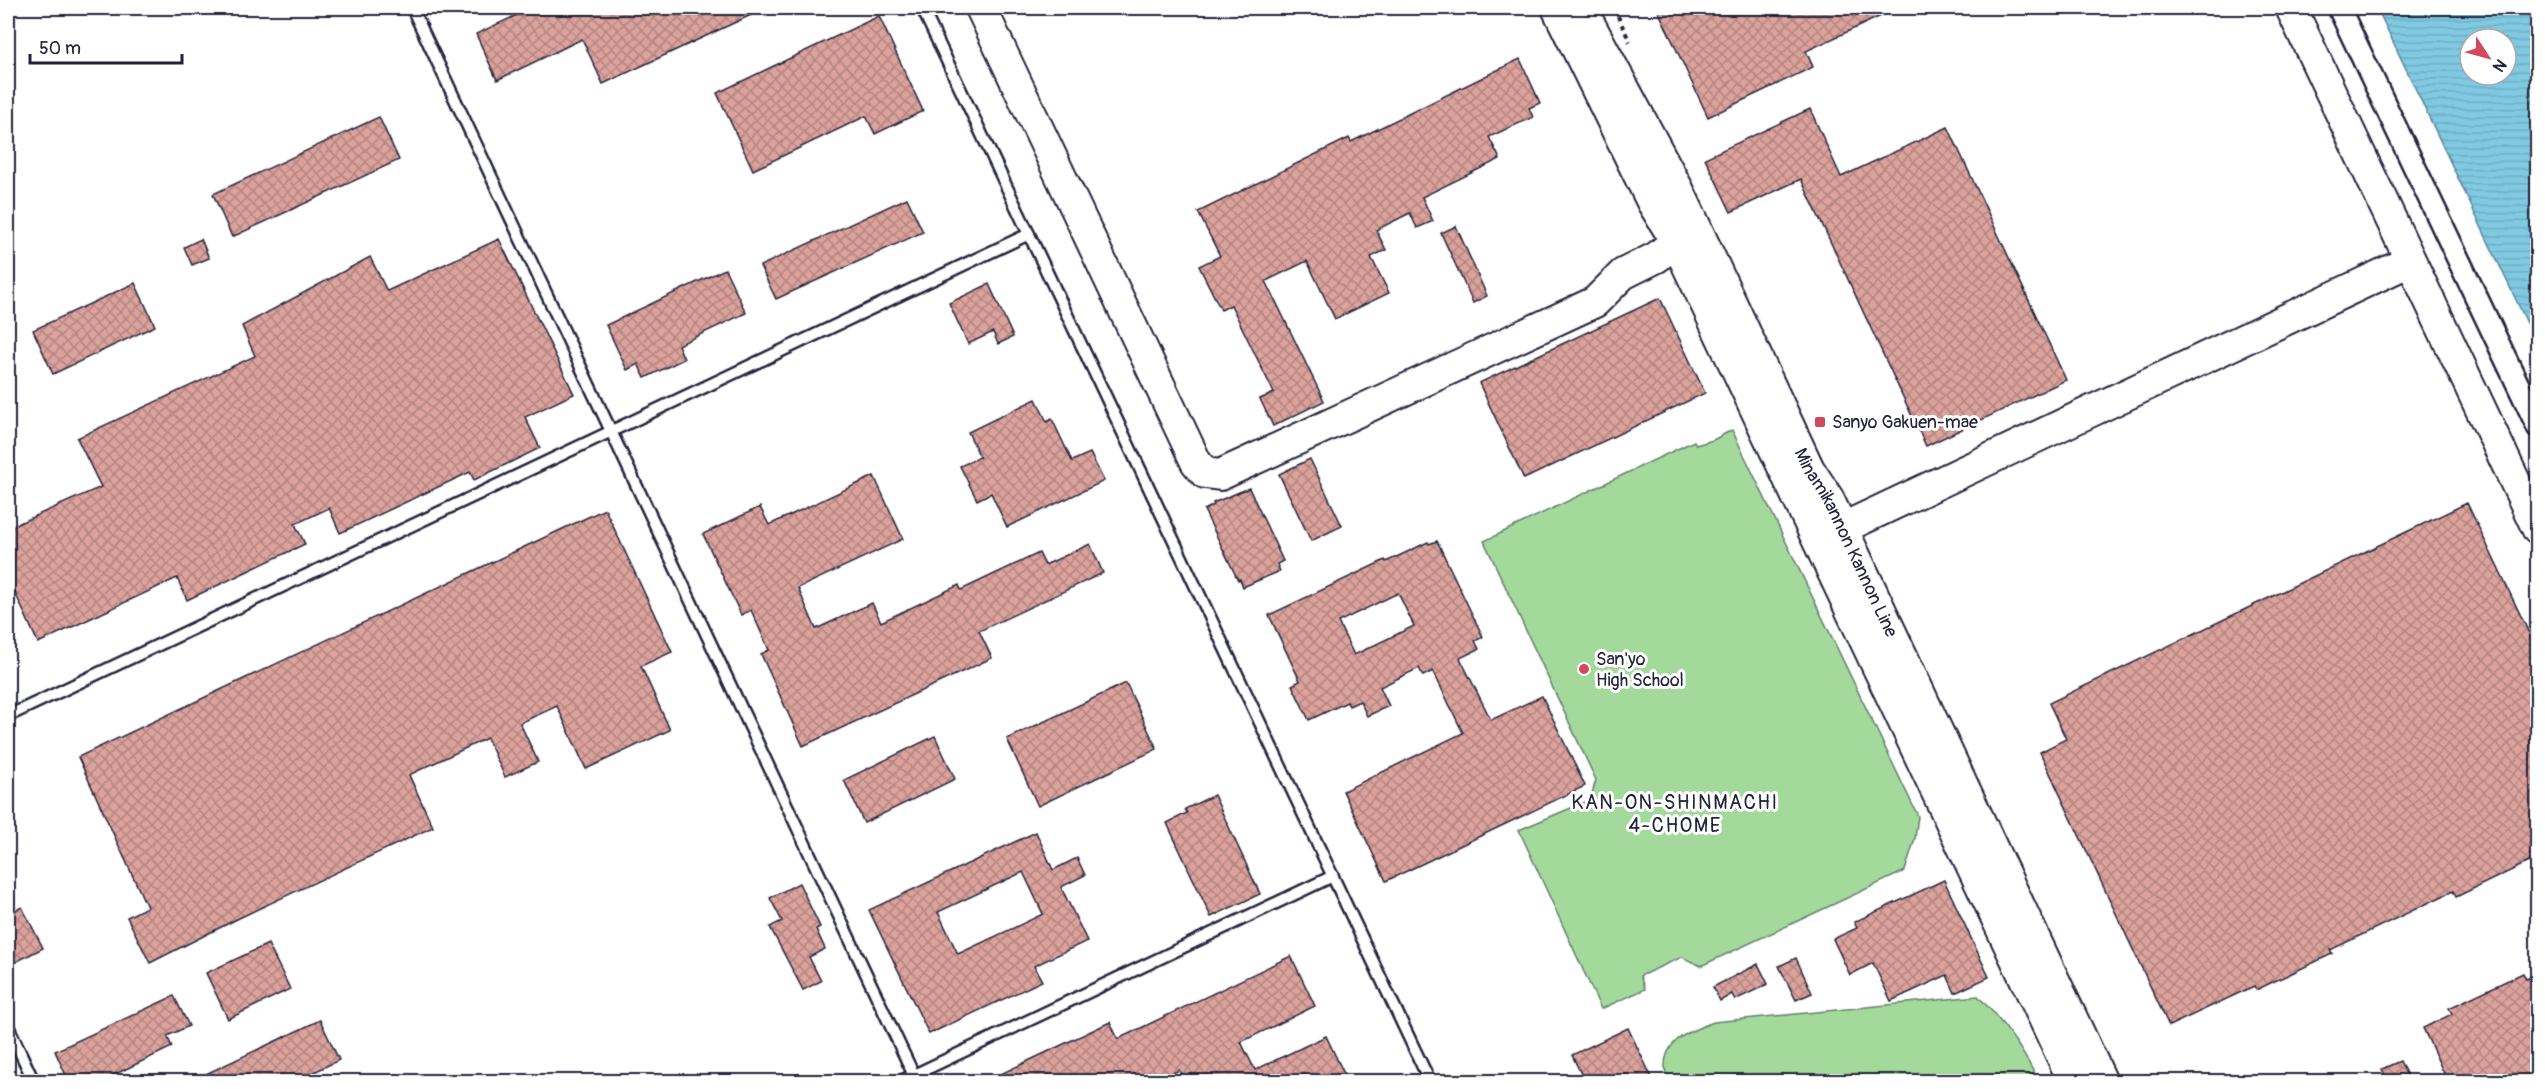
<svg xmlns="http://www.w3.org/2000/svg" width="2545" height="1089" viewBox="0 0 2545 1089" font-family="Pangolin,sans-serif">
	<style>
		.grass { fill: #a4d99c; stroke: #637e6c; stroke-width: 1.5 }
		.water { fill: url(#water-rules); stroke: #5a869f; stroke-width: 1.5; fill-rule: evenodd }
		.building { fill: url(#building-cross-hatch); stroke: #22223b; stroke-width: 1.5; fill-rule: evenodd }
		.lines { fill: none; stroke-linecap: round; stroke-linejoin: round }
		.lane-casing { stroke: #22223b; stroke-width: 15 }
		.street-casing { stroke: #22223b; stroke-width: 26 }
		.secondary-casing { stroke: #22223b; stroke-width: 34 }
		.path { stroke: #22223b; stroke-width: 4; stroke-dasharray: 4.5 4.5; stroke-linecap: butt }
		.lane { stroke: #fff; stroke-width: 10 }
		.street { stroke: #fff; stroke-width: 21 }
		.secondary { stroke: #fff; stroke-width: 30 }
		.poi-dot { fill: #d1495b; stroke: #fff; stroke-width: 2 }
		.labels { text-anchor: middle; stroke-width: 6; stroke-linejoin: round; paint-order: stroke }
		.poi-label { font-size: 18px; fill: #22223b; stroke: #fff; text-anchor: start }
		.street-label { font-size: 18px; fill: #22223b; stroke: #fff }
		.neighbourhood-label { font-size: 20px; letter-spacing: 1.5px; fill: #22223b; stroke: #fff }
	</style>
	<defs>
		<pattern id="water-rules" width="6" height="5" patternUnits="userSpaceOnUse" patternTransform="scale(1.5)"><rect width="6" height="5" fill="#80c9e1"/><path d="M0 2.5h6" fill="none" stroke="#6eacc2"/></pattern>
		<pattern id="building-cross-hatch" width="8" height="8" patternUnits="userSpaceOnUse" patternTransform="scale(1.5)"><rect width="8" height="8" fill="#dca29c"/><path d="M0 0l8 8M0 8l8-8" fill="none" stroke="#b28480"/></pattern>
	</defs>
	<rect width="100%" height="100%" fill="#fff"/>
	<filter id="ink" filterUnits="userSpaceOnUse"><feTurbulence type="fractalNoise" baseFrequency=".0167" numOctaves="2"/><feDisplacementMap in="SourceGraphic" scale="12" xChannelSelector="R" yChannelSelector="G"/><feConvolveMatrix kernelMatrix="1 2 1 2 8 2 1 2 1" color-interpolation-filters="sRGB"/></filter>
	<g filter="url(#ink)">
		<g class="grass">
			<path d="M1732,430l186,386 -3,22 -10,33 -204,95 -19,-9 -42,19 5,13 -44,20 -82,-179 71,-30 6,-20 -112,-239 210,-100 2,4 17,-5z"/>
			<path d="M1978,996c25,26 45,52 60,85l-370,1c-13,-38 18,-50 46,-60z"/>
		</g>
		<path class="water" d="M2377,8h160v336zM2470,39h36v36h-36z"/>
		<g class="building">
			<path d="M532,8h234l-163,76 -21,-45 -85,41 -21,-46z"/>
			<path d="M1657,8h241l-92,43 7,16 -105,50z"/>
			<path d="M879,16l44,95 -48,23 -9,-18 -113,54 -36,-77z"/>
			<path d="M1520,59l20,44 -11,5 4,9 -44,20 11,22 -78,38 11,24 -16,7 -7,-15 -34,17 10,20 -15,7 18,36 -54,26 -28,-58 -41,20 58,120 -51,25 -13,-27 14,-6 -43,-88 -10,5 -22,-44 21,-10 -22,-44 151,-74 2,4z"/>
			<path d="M1810,109l31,68 107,-50 118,253 -140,66 -125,-267 -70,33 -26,-54z"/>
			<path d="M379,117l20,43 -167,77 -19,-43z"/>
			<path d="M907,198l16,34 -147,67 -16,-33z"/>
			<path d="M1456,226l31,70 -14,7 -32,-70z"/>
			<path d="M201,239l8,19 -17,7 -8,-18z"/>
			<path d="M499,239l75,155 -49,23 15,31 -66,32 -4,-8 -130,61 -11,-25 -34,16 10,20 -118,56 -10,-22 -139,65 -30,-66v-49l93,-41 -24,-49 178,-82 -13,-30 128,-69 17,34z"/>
			<path d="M725,269l21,44 -68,32 6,14 -39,19 -7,-14 -11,6 -21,-45z"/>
			<path d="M135,283l20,43 -102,48 -20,-44z"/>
			<path d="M989,284l24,53 -15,7 -5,-12 -25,12 -19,-41z"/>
			<path d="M1660,298l45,95 -181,86 -45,-96z"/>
			<path d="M1036,399l11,23 5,-3 20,42 18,-8 14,28 -97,46 -16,-34 -14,7 -17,-34 20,-9 -12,-25z"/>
			<path d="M1310,459l32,67 -31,15 -32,-67z"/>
			<path d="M874,476l29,63 -105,49 18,41 56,-26 9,19 78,-37 2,5 78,-37 6,12 45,-21 13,29 -124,58 13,27 -189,88 -42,-92 8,-4 -18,-40 -10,5 -38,-81 57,-27 9,18z"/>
			<path d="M1249,488l34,73 -6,3 3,7 -37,16 -3,-8 -2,1 -34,-70 10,-5 -1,-2z"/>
			<path d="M2467,503l71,149v199l-8,3 3,6 -77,37 -3,-6 -123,59 2,4 -76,36 -2,-4 -85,40 -129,-274 26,-13 -17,-36z"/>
			<path d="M605,509l67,143 -31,14 29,64 -84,39 -29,-63 -37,17 18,39 -33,15 -18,-39 -78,37 24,52 -194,91 -89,45 -23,-46 20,-10 -69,-150z"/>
			<path d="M1437,541l46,96 -8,4 4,8 -19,9 31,62 51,-24 43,90 -199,95 -43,-90 120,-58 -30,-62 -10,5 -4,-8 -39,19 9,19 -22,10 -7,-15 -11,5 -2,-4 -38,18 -17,-35 8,-4 -31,-66 116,-55 1,2 42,-20 1,2zM1398,593l16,33 -60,29 -16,-33z"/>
			<path d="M1126,683l31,66 -119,57 -31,-67z"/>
			<path d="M935,736l20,43 -91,44 -20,-43z"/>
			<path d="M1214,795l46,99 -49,23 -44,-94 20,-10 -2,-4z"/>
			<path d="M1036,832l17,38 24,-12 8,17 -24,12 26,54 -53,25 8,15 -113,53 -60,-124zM1023,872l20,42 -85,40 -20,-42z"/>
			<path d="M1944,880l45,97 -34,16 -8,-18 -56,26 -18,-38 -23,12 -17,-36 24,-11 -3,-6z"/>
			<path d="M799,883l21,44 -4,2 9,20 -16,8 12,24 -18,9 -33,-63 12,-6 -12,-23z"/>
			<path d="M22,907l21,41 -35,18v-52z"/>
			<path d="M268,944l22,45 -62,30 -22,-46z"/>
			<path d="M1291,956l24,50 -74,36 14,28 71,-34 22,46h-163l-6,-12 -24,12h-171l126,-60 8,17z"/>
			<path d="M1796,958l16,35 -16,7 -17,-34z"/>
			<path d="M1758,964l10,20 -33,16 -3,-6 -12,7 -7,-14z"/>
			<path d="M2523,973l3,6 12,-5v108h-90l-25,-54 29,-14 -3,-6z"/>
			<path d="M174,996l15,30 -22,10 5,11 -73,35h-30l-14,-31z"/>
			<path d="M320,1020l19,40 -45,22h-105z"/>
			<path d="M1628,1028l26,54h-69l-13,-27z"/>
			<path d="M2400,1061l10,21h-22l-6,-13z"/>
		</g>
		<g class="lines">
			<g class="lane-casing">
				<g id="lane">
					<path d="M412,8l505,1074"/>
					<path d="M922,8l508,1074"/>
					<path d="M8,716l1021,-482"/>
					<path d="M8,1026l26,56"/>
					<path d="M899,1082l434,-206"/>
				</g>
			</g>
			<g class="street-casing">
				<path id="street" d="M2339,8l199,419"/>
			</g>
			<g class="secondary-casing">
				<g id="secondary">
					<path d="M981,8l215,454 9,11 15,2 375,-173 28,-28 34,-17 19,-16 16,-8"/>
					<path d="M1557,8l95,194 24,39 398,841"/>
					<path id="s1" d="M1581,8l97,181 131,280 19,29 274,584"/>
					<path d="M2291,8l247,522"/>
					<path d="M1824,537l586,-276"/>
				</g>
			</g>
			<path class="path" d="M1614,8l16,34"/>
			<use href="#lane" class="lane"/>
			<use href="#street" class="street"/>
			<use href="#secondary" class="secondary"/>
		</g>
	</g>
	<g class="poi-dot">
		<rect x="1814" y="416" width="12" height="12" rx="3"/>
		<circle cx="1584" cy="669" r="6"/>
	</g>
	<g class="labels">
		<g class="poi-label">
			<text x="1832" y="428">Sanyo Gakuen-mae</text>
			<text x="1596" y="665">San'yo<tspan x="1596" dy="21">High School</tspan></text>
		</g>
		<g class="street-label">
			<text dy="6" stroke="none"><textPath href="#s1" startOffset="597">Minamikannon Kannon Line</textPath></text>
		</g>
		<g class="neighbourhood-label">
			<text x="1675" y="809">KAN-ON-SHINMACHI<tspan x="1675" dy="23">4-CHOME</tspan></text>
		</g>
	</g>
	<rect width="2545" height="1089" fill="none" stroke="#fff" stroke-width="30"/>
	<rect x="15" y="15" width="2515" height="1059" fill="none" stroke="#22223b" stroke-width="2" filter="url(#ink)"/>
	<g transform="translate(2488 57) rotate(126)"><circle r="28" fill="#ffffff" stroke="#a7a7b1" stroke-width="1.5"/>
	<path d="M0-4.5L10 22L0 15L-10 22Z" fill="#d1495b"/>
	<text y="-9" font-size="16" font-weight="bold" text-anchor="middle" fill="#22223b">N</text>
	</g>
	<path d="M30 54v9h152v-9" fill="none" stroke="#22223b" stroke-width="3"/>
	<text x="39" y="54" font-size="18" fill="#22223b" stroke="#ffffff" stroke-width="4.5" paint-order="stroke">50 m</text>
</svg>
